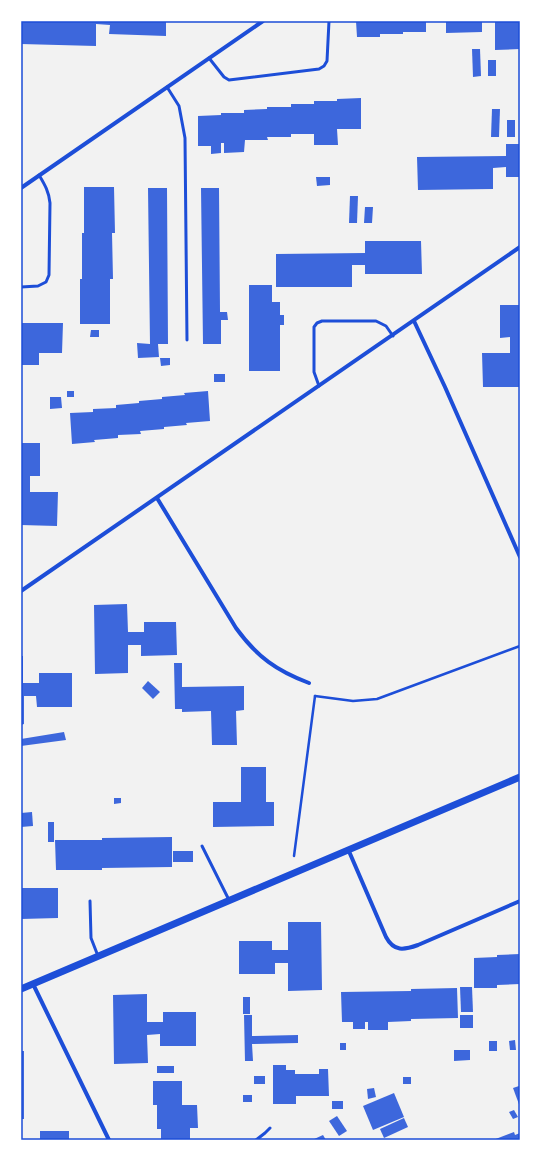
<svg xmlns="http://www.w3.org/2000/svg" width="541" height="1161" viewBox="0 0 541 1161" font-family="'Zilla Slab',serif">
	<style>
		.building { fill: #3d67dc }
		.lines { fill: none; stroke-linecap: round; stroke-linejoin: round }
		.path { stroke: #1d4ed8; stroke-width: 2.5 }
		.service { stroke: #1d4ed8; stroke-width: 3 }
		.minor { stroke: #1d4ed8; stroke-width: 4 }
		.tertiary { stroke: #1d4ed8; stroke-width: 7 }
		.neatline { fill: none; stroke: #1d4ed8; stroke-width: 1.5 }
	</style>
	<rect width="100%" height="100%" fill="#f2f2f2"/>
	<g class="building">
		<path d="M21,21h145v15l-57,-2 1,-9 -14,-1v22l-75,-2z"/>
		<path d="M356,21h70v11h-23v2h-23v3h-23z"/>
		<path d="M446,21h36v11l-36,1z"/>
		<path d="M495,21h25v28l-25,1z"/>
		<path d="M472,49h8l1,27 -8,1z"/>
		<rect x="488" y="60" width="8" height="16"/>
		<path d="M361,98v31h-24l1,16h-24v-11h-23v3h-24l1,3h-23l-1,12 -20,1v-10h-3v10l-10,1v-8h-13v-30l23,-1v-2h23v-3l23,-1v-2h24v-3h23v-3h23v-2z"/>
		<path d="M492,109h8l-1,28h-8z"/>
		<rect x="507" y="120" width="8" height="17"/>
		<path d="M506,144h14v33h-14v-10l-13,1v21l-75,1 -1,-33 89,-1z"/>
		<path d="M316,177h14v8l-13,1z"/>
		<path d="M84,187h30l1,46h-3l1,46h-3v45h-30v-45h2v-46h2z"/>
		<path d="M148,188h19l1,156h-10l1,13 -21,1 -1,-15 13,1z"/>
		<path d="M201,188h18l1,124h7l1,8h-7v24h-18z"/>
		<path d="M350,196h8l-1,27h-8z"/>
		<path d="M365,207h8l-1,16h-8z"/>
		<path d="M365,241h56l1,33h-57v-9h-13v22h-76v-33l89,-1z"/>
		<path d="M249,285h23v17h8v13h4v10h-4v46h-31z"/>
		<path d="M500,305h20v82h-37l-1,-34h28v-16l-10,1z"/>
		<path d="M21,323h42l-1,30h-23v12h-18z"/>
		<path d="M91,330h8v7h-9z"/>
		<path d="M160,358h10v7l-9,1z"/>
		<rect x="214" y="374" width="11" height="8"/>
		<rect x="67" y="391" width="7" height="6"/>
		<path d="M208,391l2,30 -24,2 1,2 -23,2v2l-24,2 1,3 -23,1v3l-24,2 1,2 -23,2 -2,-31 23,-1v-3l23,-1v-3l23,-2v-2l23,-2v-2l23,-2 -1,-2z"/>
		<path d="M50,397h11l1,11 -12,1z"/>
		<path d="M21,443h19v33h-10v16h28l-1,34 -36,-1z"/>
		<path d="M127,604l1,28h16v-10h32l1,33 -36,1v-11h-13v28l-33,1 -1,-69z"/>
		<path d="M21,656h2v27h16v-10h33v34h-35l-1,-11h-12v28l-3,1z"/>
		<path d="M174,663h8v24l62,-1v24l-8,1 1,34h-25l-1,-34 -29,1v-3h-7z"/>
		<path d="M148,681l12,11 -7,7 -11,-11z"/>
		<path d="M64,732l2,8 -45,6v-7z"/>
		<path d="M241,767h25v35h8v24l-61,1v-25h28z"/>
		<path d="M114,798h7v5l-7,1z"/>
		<path d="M32,812l1,14 -12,1v-14z"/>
		<rect x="48" y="822" width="6" height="20"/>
		<path d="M172,837v30l-70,1v2h-46l-1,-30h47v-2z"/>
		<rect x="173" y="851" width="20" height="11"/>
		<path d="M21,888h37v30l-37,1z"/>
		<path d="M288,922h33l1,68 -34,1v-28h-13v11h-36v-33h33v9h16z"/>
		<path d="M520,954v30l-23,1v3h-23v-30l23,-1v-2z"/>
		<path d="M460,987h12l1,25h-12z"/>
		<path d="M457,988l1,30 -47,1v2l-23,1v8h-20v-8h-3v7h-12v-7h-11l-1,-30 70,-1v-2z"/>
		<path d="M147,994v28h16v-10h33v34h-36v-12l-13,1 1,28 -34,1 -1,-69z"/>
		<rect x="243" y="997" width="7" height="17"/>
		<path d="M244,1015h8v21l46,-1v8l-46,1 1,17h-8z"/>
		<rect x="460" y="1015" width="13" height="13"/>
		<path d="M515,1040l1,10h-6l-1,-9z"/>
		<rect x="489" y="1041" width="8" height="10"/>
		<rect x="340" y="1043" width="6" height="7"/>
		<path d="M454,1050h16v10l-16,1z"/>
		<rect x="21" y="1051" width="3" height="68"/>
		<path d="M273,1065h13v5h9v4h24v-5h9l1,27h-33v8h-23z"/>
		<rect x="157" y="1066" width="17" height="7"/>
		<rect x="254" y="1076" width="11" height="8"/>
		<rect x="403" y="1077" width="8" height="7"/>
		<path d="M153,1081h29v24h15l1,23h-8v12h-29v-11h-4v-24h-4z"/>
		<path d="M519,1086l1,3v18l-7,-19z"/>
		<path d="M374,1088l2,9 -8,2 -1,-10z"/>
		<path d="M394,1093l10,24 -31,13 -10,-24z"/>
		<rect x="243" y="1095" width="9" height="7"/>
		<rect x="332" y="1101" width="11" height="8"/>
		<path d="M514,1110l4,7 -5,2 -4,-7z"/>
		<path d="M337,1116l10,15 -8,5 -10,-15z"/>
		<path d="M404,1118l4,9 -24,11 -4,-9z"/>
		<rect x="40" y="1131" width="29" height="9"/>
		<path d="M514,1132l1,3 5,-2v7h-27z"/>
		<path d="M323,1135l3,5h-14z"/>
	</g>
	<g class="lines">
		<g class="path">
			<path d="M315,696l38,5 24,-2 143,-53"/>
			<path d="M294,856l21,-160"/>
		</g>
		<g class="service">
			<path d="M209,58l15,19 5,3 90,-11 5,-3 3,-5 2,-40"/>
			<path d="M167,87l12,19 6,32 2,202"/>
			<path d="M21,287l17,-1 8,-4 3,-7 1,-72c-1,-11 -5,-18 -11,-28"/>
			<path d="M319,386l-5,-14v-45l3,-4 5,-2h54l10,5 7,10"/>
			<path d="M202,846l27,54"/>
			<path d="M90,901l1,37 7,18"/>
			<path d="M256,1140l9,-7 5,-5"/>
		</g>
		<g class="minor">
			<path d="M21,188l242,-167"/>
			<path d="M414,321l31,66 75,170"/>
			<path d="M157,498l79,130c21,29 41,43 73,55"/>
			<path d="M21,591l499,-344"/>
			<path d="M348,849l38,88c8,15 18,13 32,8l102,-44"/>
			<path d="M33,984l76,156"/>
		</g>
		<path class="tertiary" d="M21,989l499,-212"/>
	</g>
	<rect width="541" height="1161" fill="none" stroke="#ffffff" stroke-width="44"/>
	<rect x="22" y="22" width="497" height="1117" class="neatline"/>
</svg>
